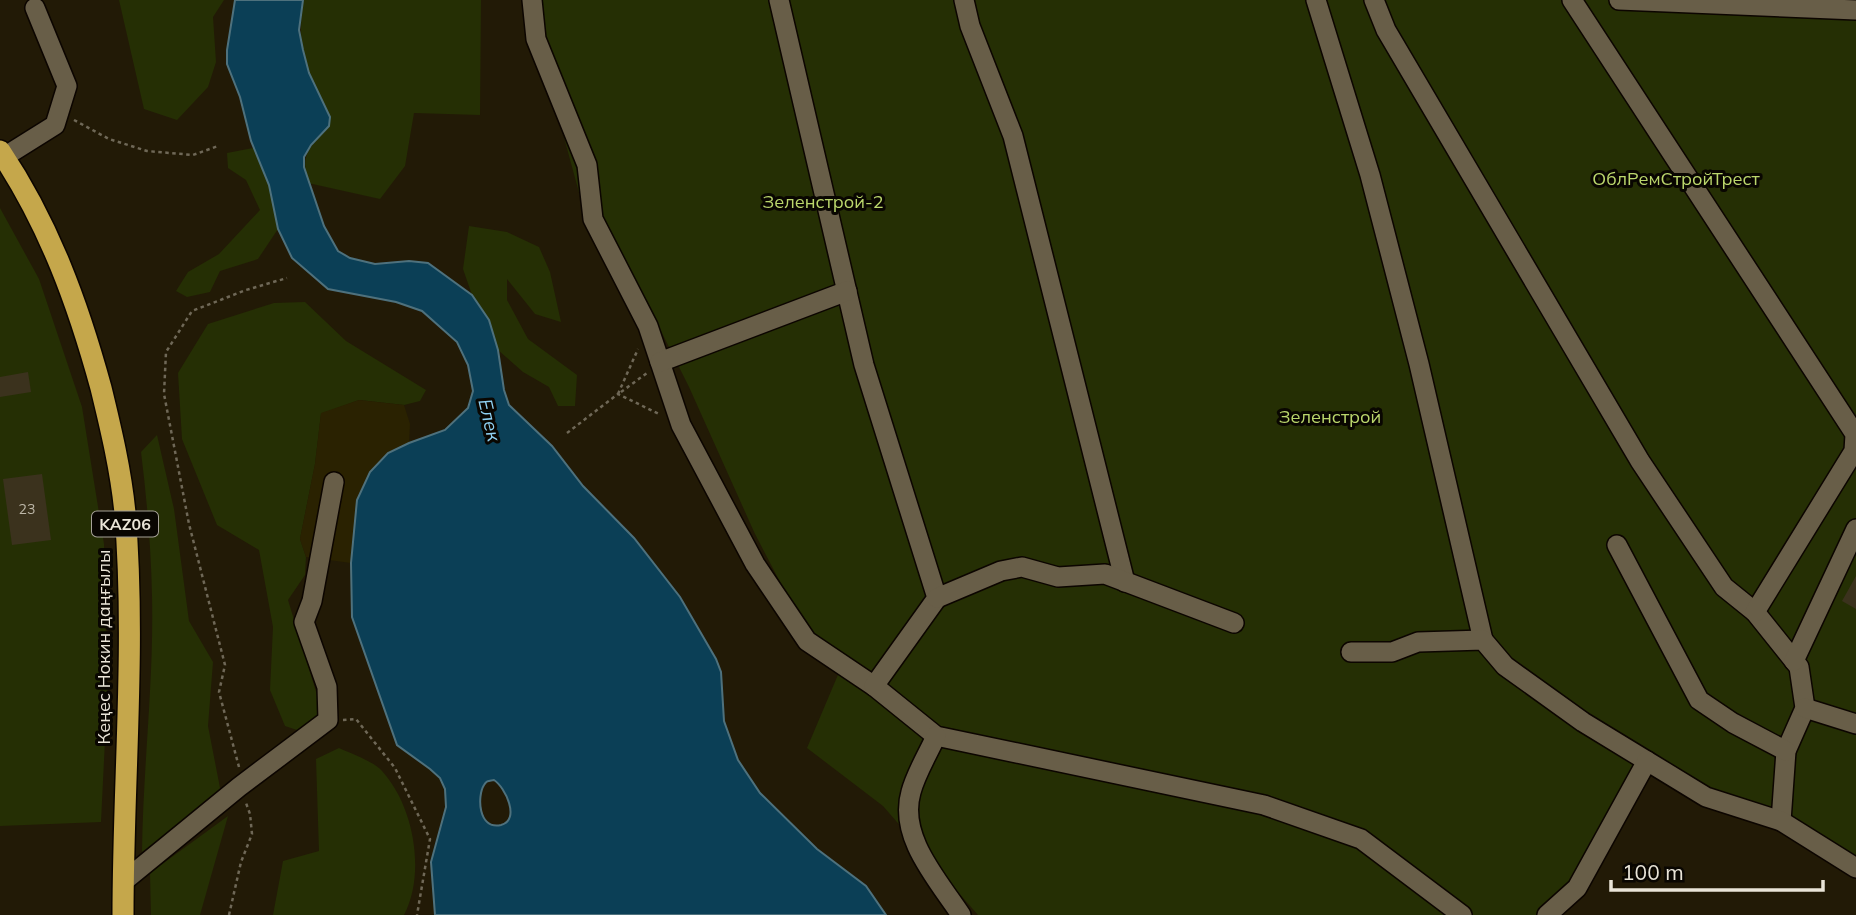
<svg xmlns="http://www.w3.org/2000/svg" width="1856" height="915" viewBox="0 0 1856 915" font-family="Mulish,sans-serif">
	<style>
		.green { fill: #252f04 }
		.sand { fill: #2a2201 }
		.water { fill: #0b3f56; stroke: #4e717d; stroke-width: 2; fill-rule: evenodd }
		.building { fill: #3b321d }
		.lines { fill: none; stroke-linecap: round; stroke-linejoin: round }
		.minor-casing { stroke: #0c0500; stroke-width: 22 }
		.highway-casing { stroke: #0c0500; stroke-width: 24 }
		.path { stroke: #6f6857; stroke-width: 2.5; stroke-dasharray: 3.5 3.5; stroke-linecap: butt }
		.minor { stroke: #685e48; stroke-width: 19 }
		.highway { stroke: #c5a74b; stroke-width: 21 }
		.labels { text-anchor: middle; stroke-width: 6; stroke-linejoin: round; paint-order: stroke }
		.number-label { font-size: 14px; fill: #beb8a9 }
		.shield { fill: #090601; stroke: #a6a298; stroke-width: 2 }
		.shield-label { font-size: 16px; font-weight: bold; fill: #eae5d8 }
		.park-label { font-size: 18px; fill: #bbd76c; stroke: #090601 }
		.street-label { font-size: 18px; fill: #eae5d8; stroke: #090601 }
		.water-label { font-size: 19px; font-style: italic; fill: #8fd1f3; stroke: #090601 }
	</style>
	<rect width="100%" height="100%" fill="#221a06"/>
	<g class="green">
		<path d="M119,0h105l-11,17 3,45 -8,25 -31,33 -33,-11z"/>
		<path d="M303,0h178l-1,115 -66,-2 -9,53 -25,33 -72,-16c-8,-31 2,-35 21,-57 -3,-21 -10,-31 -19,-51 -11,-24 -10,-50 -7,-75z"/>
		<path d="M532,0h1324v875l-61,-44 -144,-60 -44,56 -61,88h-568l-95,-109 -76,-58 33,-78 -40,-50 -45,-86 -66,-147 -54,-108 -51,-68 -25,-92z"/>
		<path d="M253,148l16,37 9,44 -20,30 -38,12 -10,21 -23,5 -11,-6 12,-19 31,-18 41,-44 -14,-30 -18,-12 -1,-15z"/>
		<path d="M0,208l39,71 43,128 22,137 3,155 -6,123 -101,4z"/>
		<path d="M469,226l38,6 32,15 11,25 11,50 -26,-8 -28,-35v21l21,39 49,36 -2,31h-17l-9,-19 -26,-15 -25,-22 -9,-30 -17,-25 -9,-26z"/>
		<path d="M305,302l41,39 80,49 -6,11 -16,4 -45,-5 -38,14 -6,50 -15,75 6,18 -1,18 -17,25 29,95 3,23 -20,13 -15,-5 -15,-36 3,-63 -14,-77 -42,-25 -35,-86 -4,-66 30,-49 66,-21z"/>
		<path d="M157,435l17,74 15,112 24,41 -5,64 13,67 -79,59c1,-85 12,-171 10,-256 -1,-48 -5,-96 -11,-144z"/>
		<path d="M339,748c13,6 34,13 43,23 32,35 44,102 22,144h-131l10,-54 36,-10 -3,-92z"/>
		<path d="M228,816l-28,99h-49l-1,-42z"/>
	</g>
	<path class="sand" d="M359,400l45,5 6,19 -1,19 -21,10 -31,47 -6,63 -45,-6 -6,-18 15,-75 6,-51z"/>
	<path class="water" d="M235,0h68l-4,30 4,20 6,23 21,44 -1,9 -18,19 -7,12v10l20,59 14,25 12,7 25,6 34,-3 19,2 44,32 17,25 9,30 6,40 5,15 43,41 31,40 51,52 46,59 36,62 5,13 3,49 14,39 22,33 57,56 49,37 20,29h-451l-4,-53 15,-55 -1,-18 -5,-11 -10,-9 -33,-24 -45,-128 -1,-54 6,-63 13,-28 18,-19 21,-10 36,-13 23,-22 5,-17 -5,-26 -11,-23 -35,-31 -26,-9 -68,-13 -36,-31 -14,-29 -9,-44 -18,-44 -11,-44 -13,-33v-14zM494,780c11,7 27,40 7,45 -23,5 -24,-29 -17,-40 3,-5 5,-4 10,-5z"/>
	<g class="building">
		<path d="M28,372l3,20 -31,5v-20z"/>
		<path d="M42,474l9,66 -39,5 -9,-66z"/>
		<path d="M1856,576v33l-14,-8z"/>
	</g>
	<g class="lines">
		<g class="minor-casing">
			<g id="minor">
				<path d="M532,0l4,39 51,126 6,54 55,107 33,99 74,139 52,77 67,45"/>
				<path d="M779,0l85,365 73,233 -63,88 62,50 328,69 97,34 101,76"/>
				<path d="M964,0l6,26 43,110 112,446"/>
				<path d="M1316,0l54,175 49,189 64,276"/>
				<path d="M1374,0l12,30 254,431 84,126 31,25 44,55 6,41 -19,43 -5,70"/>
				<path d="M1572,0l283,434 -1,17 -99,161"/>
				<path d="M1619,0l237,10"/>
				<path d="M4,157l51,-32 12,-39 -32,-78"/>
				<path d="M660,362l187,-71"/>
				<path d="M1617,545l82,155 34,23 53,28"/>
				<path d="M937,598l64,-27 21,-4 36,10 47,-3 129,49"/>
				<path d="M1351,652h41l26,-10 65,-2 22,26 78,56 64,39"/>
				<path d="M1794,661l62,-132"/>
				<path d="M1805,708l51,16"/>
				<path d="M936,736c-8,18 -20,37 -25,56 -13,45 27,88 50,123"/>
				<path d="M123,882l116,-95 89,-67 -1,-33 -23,-65 8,-21 22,-119"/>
				<path d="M1547,915l30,-27 70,-127 59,36 75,24 75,47"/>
			</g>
		</g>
		<g class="highway-casing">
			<path id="highway" d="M0,151c49,73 78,153 101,237 10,41 20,83 24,125 11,134 -2,268 -2,402"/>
		</g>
		<g class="path">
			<path d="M74,120l35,19 38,12 46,4 25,-9"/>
			<path d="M621,392l26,-19"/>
			<path d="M618,394l20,-45"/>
			<path d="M567,433l51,-39 41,20"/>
			<path d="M343,720l13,-1 39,49 35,71 -13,76"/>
			<path d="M239,767l-20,-75 6,-27 -36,-141 -25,-130 2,-42 26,-41 54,-21 41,-12"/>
			<path d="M229,915l12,-53 11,-28 -2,-20 -4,-11"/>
		</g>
		<use href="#minor" class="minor"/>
		<use href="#highway" class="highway"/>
	</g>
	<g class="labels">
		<g class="number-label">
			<text x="27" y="514">23</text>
		</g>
		<rect class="shield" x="92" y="511.5" width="66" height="25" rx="5"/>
		<g class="shield-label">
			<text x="125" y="530">KАZ06</text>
		</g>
		<g class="park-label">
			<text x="1676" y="185">ОблРемСтройТрест</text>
			<text x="823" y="208">Зеленстрой-2</text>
			<text x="1330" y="423">Зеленстрой</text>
		</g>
		<g class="street-label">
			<text transform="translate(104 647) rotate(-90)" y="6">Кеңес Нокин даңғылы</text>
		</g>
		<g class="water-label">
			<text transform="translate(490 420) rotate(77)" y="7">Елек</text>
		</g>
	</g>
	<path d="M1611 880v10h212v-10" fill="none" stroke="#eae5d8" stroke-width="3.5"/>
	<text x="1622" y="880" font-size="21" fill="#eae5d8" stroke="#090601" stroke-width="5" paint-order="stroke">100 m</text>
</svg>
